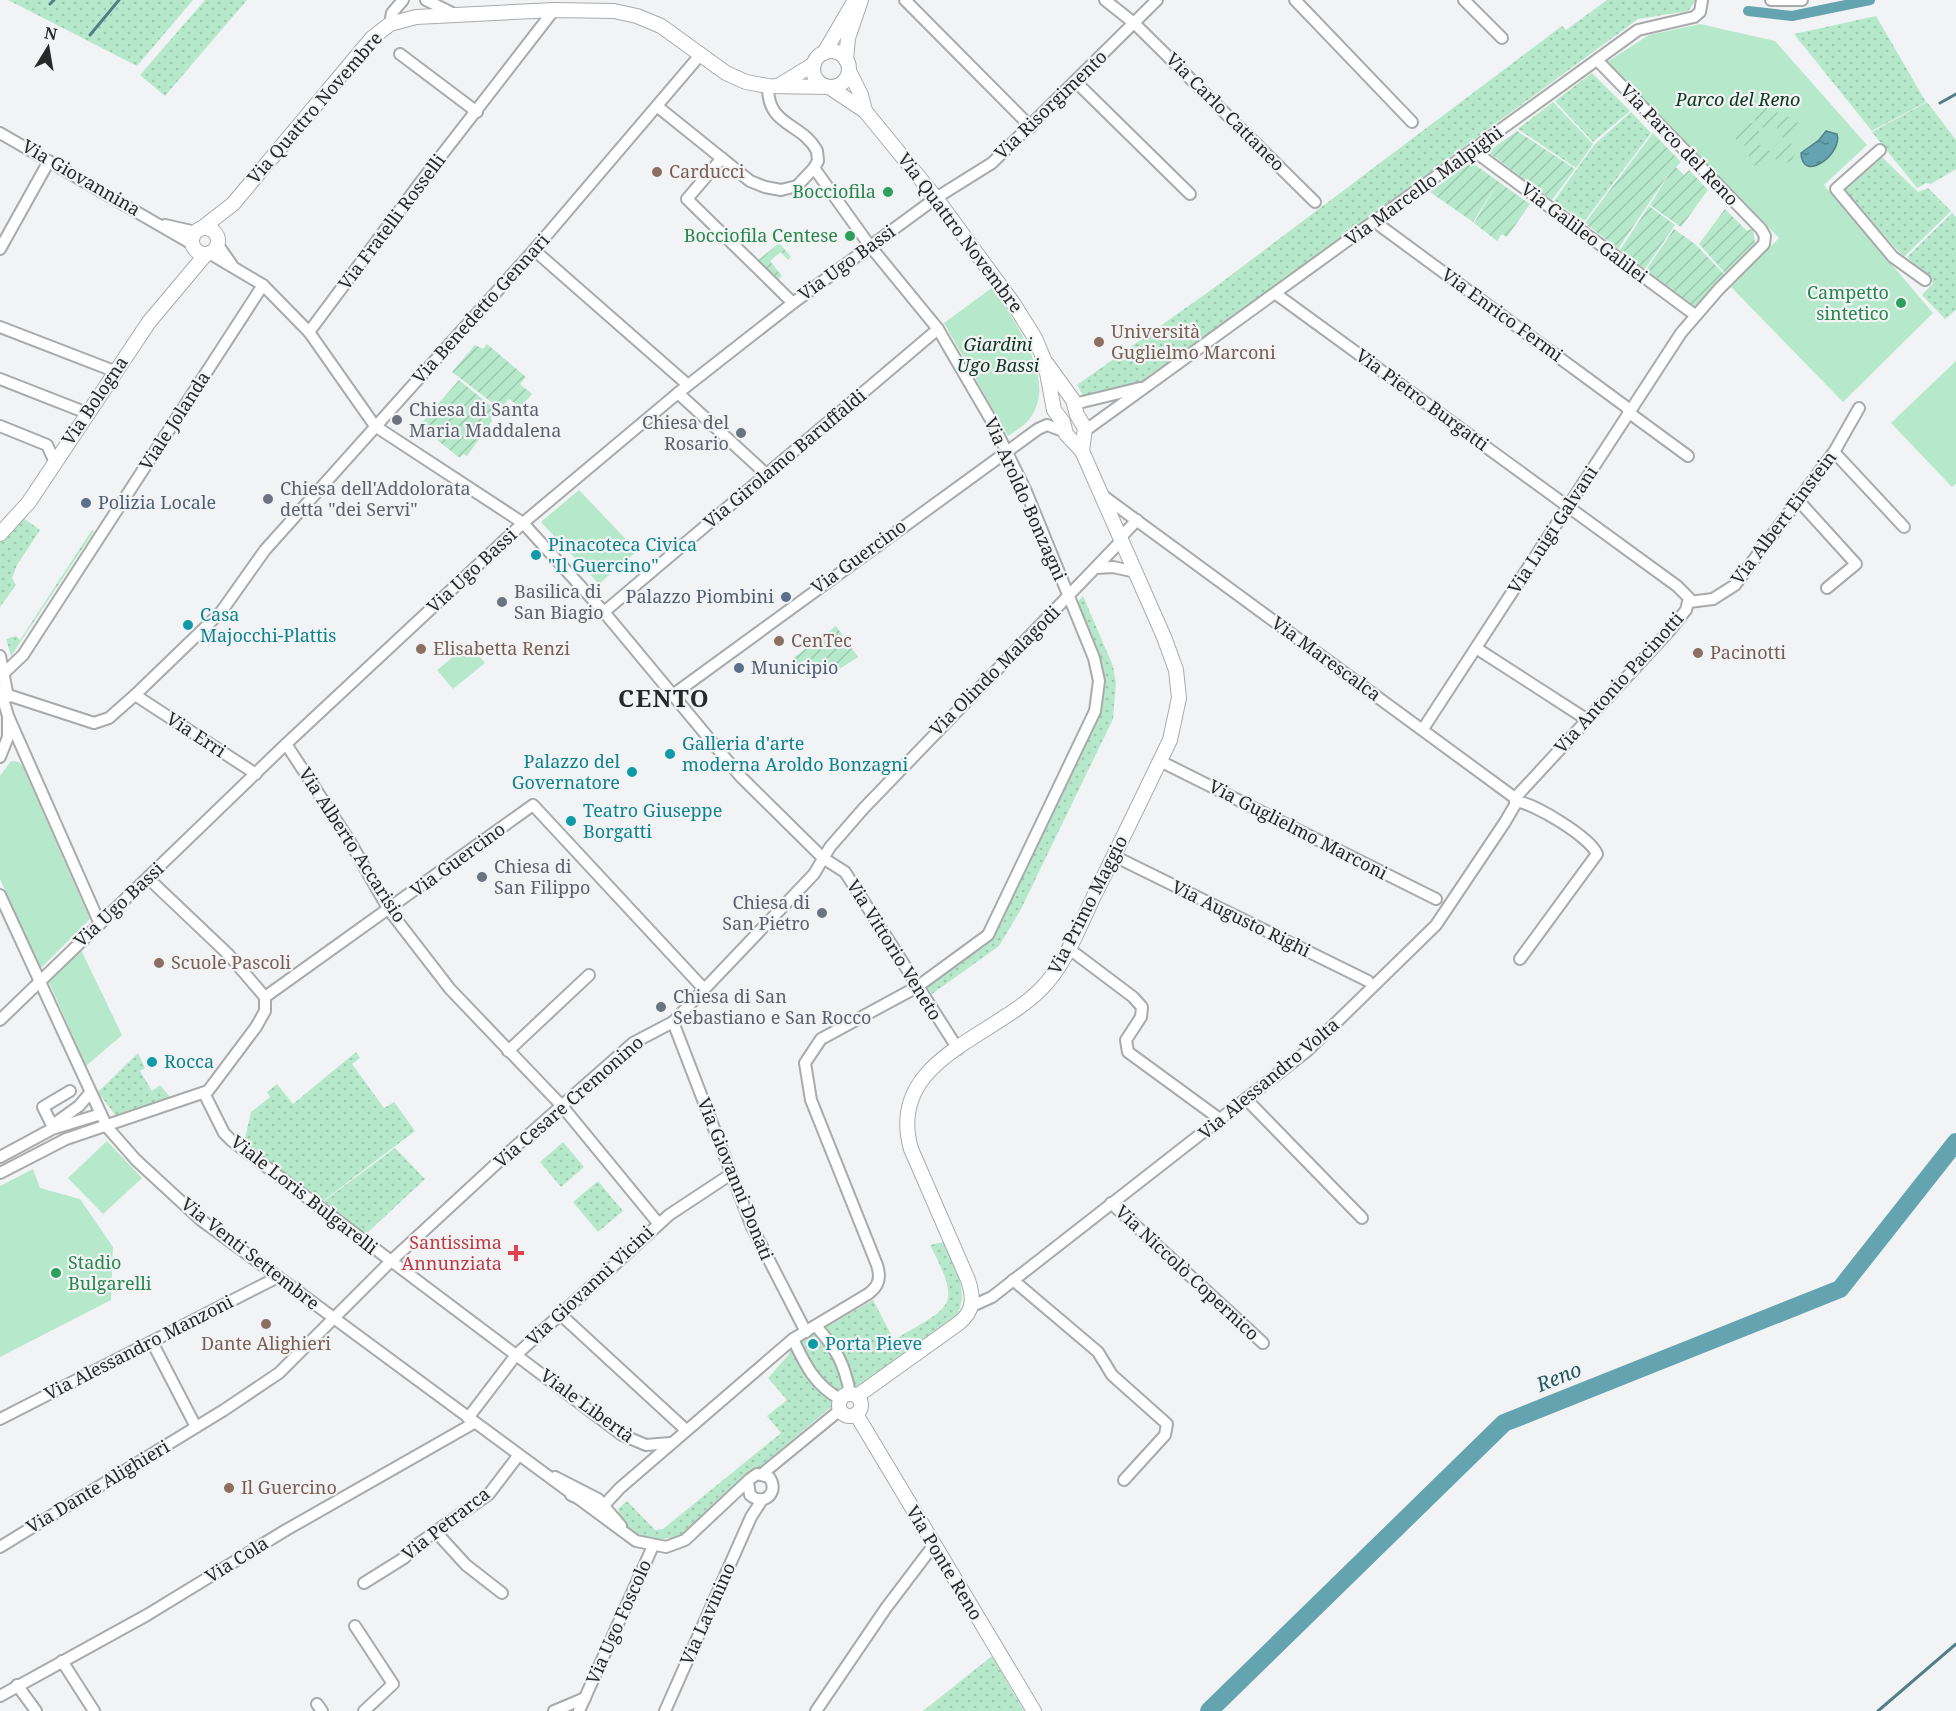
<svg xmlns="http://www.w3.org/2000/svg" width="1956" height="1711" viewBox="0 0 1956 1711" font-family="'Noto Serif',serif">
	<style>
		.grass { fill: url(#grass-dots) }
		.park { fill: #b6e9cb }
		.garden { fill: url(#garden-furrows) }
		.water { fill: url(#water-ripples); stroke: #527f87; stroke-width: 1.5 }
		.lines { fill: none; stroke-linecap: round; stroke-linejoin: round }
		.stream { stroke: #527f87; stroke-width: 3 }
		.canal { stroke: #64a4b0; stroke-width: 10 }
		.river { stroke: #64a4b0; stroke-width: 18 }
		.minor-casing { stroke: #a9aaab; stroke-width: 14 }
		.major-casing { stroke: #a9aaab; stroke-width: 16 }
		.minor { stroke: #fff; stroke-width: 10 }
		.major { stroke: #fff; stroke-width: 14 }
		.education-dot { fill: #8d6e63; stroke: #f2f3f4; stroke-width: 2 }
		.leisure-dot { fill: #2e9e5b; stroke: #f2f3f4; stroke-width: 2 }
		.worship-dot { fill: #6b7280; stroke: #f2f3f4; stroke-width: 2 }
		.service-dot { fill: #5c6f8a; stroke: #f2f3f4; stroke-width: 2 }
		.culture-dot { fill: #0f9aa8; stroke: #f2f3f4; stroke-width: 2 }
		.health-dot { fill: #e0444e; stroke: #f2f3f4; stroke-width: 2 }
		.labels { text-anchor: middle; stroke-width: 4.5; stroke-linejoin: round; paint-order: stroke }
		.park-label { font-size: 18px; font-style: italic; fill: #0c3622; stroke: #f2f3f4 }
		.street-label { font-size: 18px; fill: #272828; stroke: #f2f3f4 }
		.education-label { font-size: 18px; fill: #785e54; stroke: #f2f3f4; text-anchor: start }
		.leisure-label { font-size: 18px; fill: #27864d; stroke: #f2f3f4; text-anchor: end }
		.worship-label { font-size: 18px; fill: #5b616d; stroke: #f2f3f4; text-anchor: start }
		.service-label { font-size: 18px; fill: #4e5e75; stroke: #f2f3f4; text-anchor: start }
		.culture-label { font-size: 18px; fill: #0d838f; stroke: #f2f3f4; text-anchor: start }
		.health-label { font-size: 18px; fill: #be3a42; stroke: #f2f3f4; text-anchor: end }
		.water-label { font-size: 20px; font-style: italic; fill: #225962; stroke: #f2f3f4 }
		.district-label { font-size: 24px; font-weight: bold; letter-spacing: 1.5px; fill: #272828; stroke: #f2f3f4 }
	</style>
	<defs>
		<pattern id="grass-dots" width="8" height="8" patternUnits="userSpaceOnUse" patternTransform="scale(1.5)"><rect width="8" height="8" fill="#b6e9cb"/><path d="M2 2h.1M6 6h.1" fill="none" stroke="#9cc8ae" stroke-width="1.8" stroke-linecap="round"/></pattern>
		<pattern id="garden-furrows" width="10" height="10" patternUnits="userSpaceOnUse" patternTransform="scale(1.5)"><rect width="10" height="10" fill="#b6e9cb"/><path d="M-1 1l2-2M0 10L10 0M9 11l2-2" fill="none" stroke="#9cc8ae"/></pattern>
		<pattern id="water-ripples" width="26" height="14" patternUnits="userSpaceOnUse" patternTransform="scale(1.5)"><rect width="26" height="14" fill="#64a4b0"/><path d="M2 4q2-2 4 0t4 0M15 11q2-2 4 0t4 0" fill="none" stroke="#52868f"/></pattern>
	</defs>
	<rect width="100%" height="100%" fill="#f2f3f4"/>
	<g class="grass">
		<path d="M8,0h185l-56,66z"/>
		<path d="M205,0h42l-82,96 -25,-21z"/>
		<path d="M1607,0h89l-8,11 -50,8 -499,367 -55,11 -7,-12 141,-100 344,-259 4,4z"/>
		<path d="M1876,16l50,86 -54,29 -78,-97z"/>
		<path d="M1592,73l38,38 -37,31 -38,-41z"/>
		<path d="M1553,102l40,42 -17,24 -58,-39z"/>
		<path d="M1927,102l29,38v29l-25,15 -5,-1 -9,5 -45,-56z"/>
		<path d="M1631,112l20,21 -67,89 -30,-21 40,-56z"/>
		<path d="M1881,156l37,36 10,-4 23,23 -47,46 -62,-67z"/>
		<path d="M1952,213l4,4v93l-11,9 -23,-24 11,-12 -26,-26z"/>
		<path d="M22,517l18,13 -23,35 -5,13 4,7 -16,22v-65z"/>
		<path d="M92,530l2,1 -83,125 -5,-17 10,-3 4,4z"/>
		<path d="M1083,596l30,70 3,17 -3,36 -92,190 -22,37 -67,48 -7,-9 63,-46 21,-36 92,-190 3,-37 -4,-17 -25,-54z"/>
		<path d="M356,1052l4,6 -8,6 32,44 10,-6 21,29 -92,70 -79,-59 7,-30 19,-15 -3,-5 10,-8 16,20z"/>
		<path d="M138,1053l7,15 -5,3 12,20 8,-6 10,12 -55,18 -17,-23z"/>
		<path d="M563,1142l21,25 -23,20 -21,-25z"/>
		<path d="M395,1148l30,31 -60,56 -41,-34z"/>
		<path d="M598,1181l25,30 -25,21 -25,-30z"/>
		<path d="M943,1242c11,23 27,48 14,73 -28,24 -59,44 -89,65 -10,7 -24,12 -30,21l-156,133c-25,11 -56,4 -64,-25l9,-8 28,29 8,-1 118,-96 -14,-17 20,-16 -19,-22 22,-25 -2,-4 85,-49 21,40c56,-34 70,-30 36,-95z"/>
		<path d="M992,1656l32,55h-101z"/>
	</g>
	<g class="park">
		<path d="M1700,24l75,17 92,104 -43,40 109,128 -90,89 -112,-115 48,-49 -172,-176 42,-27z"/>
		<path d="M993,287c20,34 69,96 34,135 -5,5 -13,10 -19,14l-64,-113z"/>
		<path d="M1956,361v123l-4,3 -61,-64z"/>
		<path d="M579,490l58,61 -38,33 -58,-62z"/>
		<path d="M469,644l16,19 -32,26 -16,-19z"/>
		<path d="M11,761l8,1 4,5 67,152 -49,49 -41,-89v-103z"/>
		<path d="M81,950l41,85 -36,31 -38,-86z"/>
		<path d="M107,1141l35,37 -39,36 -35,-36z"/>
		<path d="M33,1169l7,19 40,11 33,48 -2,53 -111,57v-171z"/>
	</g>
	<g class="garden">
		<circle cx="1766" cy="116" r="12"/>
		<circle cx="1788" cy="128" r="11"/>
		<circle cx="1747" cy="134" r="12"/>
		<path d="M1517,131l58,38 -23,31 -64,-48z"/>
		<path d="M1653,133l28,29 -5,5 8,8 5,-5 19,20 -27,37 -31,-22 24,-39 -56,83 -33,-26z"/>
		<circle cx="1784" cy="152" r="11"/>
		<circle cx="1760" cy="156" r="11"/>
		<path d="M1471,162l59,42 -23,33 -5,-3 -5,7 -23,-18 23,-39 -24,38 -43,-30z"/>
		<path d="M1649,206l26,19 -30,44 -25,-19z"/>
		<path d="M1725,209l22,22 6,-3 2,15 -30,30 -26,-29z"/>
		<path d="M1674,229l21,15 30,31 -28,33 -51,-38z"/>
		<path d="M779,243l12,14 -3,3 -7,-8 -11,9 12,15 -7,6 -19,-20z"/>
		<path d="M487,344l39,33 -6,7 12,10 -12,13 -11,-8 -7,8h-4l-46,-35 23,-27 8,4z"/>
		<path d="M459,380l37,30 -5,8 1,3 -25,35 -4,-2 -3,4 -41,-32z"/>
		<path d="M836,626l22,31 -23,15 -4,-6 -15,10 -11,-16 -8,5 -5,-6z"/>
	</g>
	<path class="water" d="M1826,131l11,3c6,20 -35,50 -36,19l18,-13z"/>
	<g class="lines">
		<g class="stream">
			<path d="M50,4l4,-4"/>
			<path d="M90,35l29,-35"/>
			<path d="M1940,103l16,-9"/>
			<path d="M1878,1711l78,-67"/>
		</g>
		<path class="canal" d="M1748,11l44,5 78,-16"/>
		<path class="river" d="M1209,1711l295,-288 336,-134 116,-147"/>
		<g class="minor-casing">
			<g id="minor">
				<path d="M426,0l26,13"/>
				<path d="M905,0l126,127"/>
				<path d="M1105,0l29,23 181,179"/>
				<path d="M1295,0l117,122"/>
				<path d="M1464,0l38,38"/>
				<path d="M1771,0h31"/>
				<path d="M390,24l2,-11 11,-13"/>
				<path d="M400,54l77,58"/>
				<path d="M1076,82l114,112"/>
				<path d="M658,107l92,74 15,6 16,3 16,-4 17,-18 4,-7 -1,-10c-15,-29 -50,-24 -49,-65"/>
				<path d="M0,133l192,111"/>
				<path d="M1880,150l-44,39 57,68 32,23"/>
				<path d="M1474,151l221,164"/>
				<path d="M722,158l-35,41 106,104"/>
				<path d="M1375,222l254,187"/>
				<path d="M165,225l31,7"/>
				<path d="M218,245l14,20"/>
				<path d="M0,249l49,-88"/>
				<path d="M534,250l154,135"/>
				<path d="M209,253l54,32 46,47 66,94 148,97 81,89 137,165 82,81 22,14 113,177"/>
				<path d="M1276,294l401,292 12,12 -3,12 -15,19 -156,169"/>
				<path d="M0,327l114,44"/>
				<path d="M309,332l111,-149 134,-173"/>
				<path d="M0,379l87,34"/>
				<path d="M678,393l87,80"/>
				<path d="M1074,404l66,-16"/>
				<path d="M1628,412l60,44"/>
				<path d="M0,426l47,19 8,17"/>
				<path d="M1086,430l552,-400 56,-13 6,-5 2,-12"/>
				<path d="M1834,452l70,75"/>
				<path d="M1102,495l413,303"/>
				<path d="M1797,499l59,65 -29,24"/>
				<path d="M1121,537l16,-17"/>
				<path d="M1096,568l17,-1 23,5"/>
				<path d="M1689,602l24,-3 22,-14 99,-133 25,-44"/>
				<path d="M604,612l334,-283"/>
				<path d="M1476,648l110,71"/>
				<path d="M0,656l8,41"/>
				<path d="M4,673l19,-18 240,-370"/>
				<path d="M0,689l8,27 92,208"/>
				<path d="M674,694l364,-265 9,-4 19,7"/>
				<path d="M8,695l86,28 15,-5 26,-23 86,-83 44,-62 269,-300 167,-196"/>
				<path d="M135,695l121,79"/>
				<path d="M1423,729l258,-396 38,-44 45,-45 1,-8 -4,-7 -164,-169"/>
				<path d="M286,744l63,96 40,70 61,79 112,117 96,117"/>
				<path d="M0,757l8,-20v-19"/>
				<path d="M1160,761l276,138"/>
				<path d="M1515,801c19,2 75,36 82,53l-77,105"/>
				<path d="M1114,856l254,125"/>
				<path d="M148,878l80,76 37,43"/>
				<path d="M0,895l107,232 29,33 65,60 435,321 30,6 19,-7 65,-61 7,-5 12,3c11,15 -5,30 -19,18l-2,-13"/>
				<path d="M1068,948l65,49 9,10 -1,10 -15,23 2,12 93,68"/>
				<path d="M265,997l268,-192 171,184"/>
				<path d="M0,1020l286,-276 237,-221 155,-130 115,-90 143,-105 56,-35 165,-163"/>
				<path d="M673,1022l79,205 54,105"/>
				<path d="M508,1051l81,-76"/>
				<path d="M204,1093l20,40 8,8 390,294 24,10 24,-2"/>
				<path d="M1247,1100l115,118"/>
				<path d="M54,1124l25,-18 11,-13"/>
				<path d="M52,1125l-9,-18 27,-16"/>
				<path d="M0,1157l52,-28 49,-15"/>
				<path d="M0,1173l66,-34 142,-48 48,-64 9,-16v-14"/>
				<path d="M1111,1203l152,140"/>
				<path d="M1013,1280l85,72 14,23 55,49 -2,11 -41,45"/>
				<path d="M972,1306l20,-9 315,-246 129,-126 69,-103 10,-17v-7"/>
				<path d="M560,1314l126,116"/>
				<path d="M816,1326c21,24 28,37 34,67"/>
				<path d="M793,1339c12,26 22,46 47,60"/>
				<path d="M152,1342l44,85"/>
				<path d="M468,1418l48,-63 153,-140 62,-41"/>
				<path d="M0,1419l278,-142"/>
				<path d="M762,1474l78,-64"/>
				<path d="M555,1477l43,22 23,27"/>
				<path d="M571,1495l23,10 13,-3 13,-14 173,-149 75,-45c11,-8 13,-16 9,-29l-66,-165 -6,-37 16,-24 96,-52 71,-52 107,-224 4,-30 -5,-23 -69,-169 -34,-69 -53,-91 -68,-83 -56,-78"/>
				<path d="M435,1531l31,34 36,28"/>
				<path d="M0,1547l224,-137 55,-37 112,-112 117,-108 125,-110 40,-21 141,-148 16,-27 34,-39 258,-268"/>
				<path d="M364,1583l40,-25 14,-14 71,-50 29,-38"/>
				<path d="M355,1626l38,58 -29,27"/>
				<path d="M62,1661l32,50"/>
				<path d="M17,1685l19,26"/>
				<path d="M0,1696l147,-81 139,-85 188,-107"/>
				<path d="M317,1704l5,7"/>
				<path d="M554,1711l31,-13"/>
				<path d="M579,1711l74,-165"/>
				<path d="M665,1711l86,-194 11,-17"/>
				<path d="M816,1711l70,-103 47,-62"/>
			</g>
		</g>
		<g class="major-casing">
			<g id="major">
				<circle cx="831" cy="69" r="18"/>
				<path d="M824,53l31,-53"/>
				<path d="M846,60l2,-22 13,-38"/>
				<path d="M849,71l12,24 4,16"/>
				<path d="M778,86l36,-22"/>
				<circle cx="205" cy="241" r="13"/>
				<path d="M202,228l31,-24 139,-166 18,-14 26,-7 138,-7 60,1 23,5 24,10 65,47 20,9 22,4 61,1 36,24 71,87 77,105 22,35 10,24 9,48 9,12 3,12 16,17 82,186 12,33 3,28 -9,42c-25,52 -50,104 -76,156 -15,31 -29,70 -54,94 -50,49 -154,71 -129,159l57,131c6,18 6,31 -9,43l-102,73"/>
				<path d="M1047,364l26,36 4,15 8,13 -3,23"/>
				<path d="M0,534l29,-32 120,-180 57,-68"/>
				<circle cx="850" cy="1405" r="11"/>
				<path d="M856,1414l178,297"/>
			</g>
		</g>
		<use href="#minor" class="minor"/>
		<use href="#major" class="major"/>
	</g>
	<g class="education-dot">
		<circle cx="657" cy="172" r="6"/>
		<circle cx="1099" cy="342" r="6"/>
		<circle cx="779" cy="641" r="6"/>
		<circle cx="421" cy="649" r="6"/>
		<circle cx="1698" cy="653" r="6"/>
		<circle cx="159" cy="963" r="6"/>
		<circle cx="266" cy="1324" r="6"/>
		<circle cx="229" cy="1488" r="6"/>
	</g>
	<g class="leisure-dot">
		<circle cx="888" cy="192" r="6"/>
		<circle cx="850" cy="236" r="6"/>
		<circle cx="1901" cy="303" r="6"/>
		<circle cx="56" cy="1273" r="6"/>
	</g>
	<g class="worship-dot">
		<circle cx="397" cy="420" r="6"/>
		<circle cx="741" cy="433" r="6"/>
		<circle cx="268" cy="499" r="6"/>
		<circle cx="502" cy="602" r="6"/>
		<circle cx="482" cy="877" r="6"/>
		<circle cx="822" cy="913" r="6"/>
		<circle cx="661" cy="1007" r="6"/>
	</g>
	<g class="service-dot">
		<circle cx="86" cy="503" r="6"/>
		<circle cx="786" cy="597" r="6"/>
		<circle cx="739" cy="668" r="6"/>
	</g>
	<g class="culture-dot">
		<circle cx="536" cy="555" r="6"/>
		<circle cx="188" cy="625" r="6"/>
		<circle cx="670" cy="754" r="6"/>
		<circle cx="632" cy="772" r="6"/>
		<circle cx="571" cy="821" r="6"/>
		<circle cx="152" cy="1062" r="6"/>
		<circle cx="813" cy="1344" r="6"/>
	</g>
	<path class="health-dot" d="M513 1244h6v6h6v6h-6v6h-6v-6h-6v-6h6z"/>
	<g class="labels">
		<g class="park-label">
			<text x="1738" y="106">Parco del Reno</text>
			<text x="998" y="351">Giardini<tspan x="998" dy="21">Ugo Bassi</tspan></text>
		</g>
		<g class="street-label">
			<text transform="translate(1051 105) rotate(-44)" y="6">Via Risorgimento</text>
			<text transform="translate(315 108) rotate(-49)" y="6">Via Quattro Novembre</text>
			<text transform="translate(1225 112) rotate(45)" y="6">Via Carlo Cattaneo</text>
			<text transform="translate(1679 145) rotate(46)" y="6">Via Parco del Reno</text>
			<text transform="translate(81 178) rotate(30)" y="6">Via Giovannina</text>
			<text transform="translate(1424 186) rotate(-36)" y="6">Via Marcello Malpighi</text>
			<text transform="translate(392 222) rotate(-53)" y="6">Via Fratelli Rosselli</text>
			<text transform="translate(960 233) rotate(53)" y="6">Via Quattro Novembre</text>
			<text transform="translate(1584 233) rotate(37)" y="6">Via Galileo Galilei</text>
			<text transform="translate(847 263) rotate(-36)" y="6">Via Ugo Bassi</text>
			<text transform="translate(481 309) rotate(-48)" y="6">Via Benedetto Gennari</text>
			<text transform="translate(1502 315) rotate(36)" y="6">Via Enrico Fermi</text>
			<text transform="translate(1422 400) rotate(36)" y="6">Via Pietro Burgatti</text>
			<text transform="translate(95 401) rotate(-56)" y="6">Via Bologna</text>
			<text transform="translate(175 421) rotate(-57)" y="6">Viale Jolanda</text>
			<text transform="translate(785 459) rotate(-40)" y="6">Via Girolamo Baruffaldi</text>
			<text transform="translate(1025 499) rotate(66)" y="6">Via Aroldo Bonzagni</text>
			<text transform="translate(1784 518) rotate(-53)" y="6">Via Albert Einstein</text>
			<text transform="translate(1553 530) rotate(-57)" y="6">Via Luigi Galvani</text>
			<text transform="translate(859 557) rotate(-36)" y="6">Via Guercino</text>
			<text transform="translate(472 571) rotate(-43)" y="6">Via Ugo Bassi</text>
			<text transform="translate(1326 659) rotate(36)" y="6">Via Marescalca</text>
			<text transform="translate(995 671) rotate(-45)" y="6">Via Olindo Malagodi</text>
			<text transform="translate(1619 683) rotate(-48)" y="6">Via Antonio Pacinotti</text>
			<text transform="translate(196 735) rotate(33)" y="6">Via Erri</text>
			<text transform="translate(1298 830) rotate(27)" y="6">Via Guglielmo Marconi</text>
			<text transform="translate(352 845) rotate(57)" y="6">Via Alberto Accarisio</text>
			<text transform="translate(458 860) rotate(-36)" y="6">Via Guercino</text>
			<text transform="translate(119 905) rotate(-43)" y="6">Via Ugo Bassi</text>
			<text transform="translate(1088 905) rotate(-63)" y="6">Via Primo Maggio</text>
			<text transform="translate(1241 919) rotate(26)" y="6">Via Augusto Righi</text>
			<text transform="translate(894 950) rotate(58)" y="6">Via Vittorio Veneto</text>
			<text transform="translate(1269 1079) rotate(-40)" y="6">Via Alessandro Volta</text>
			<text transform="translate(569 1102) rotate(-41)" y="6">Via Cesare Cremonino</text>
			<text transform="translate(735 1179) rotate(68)" y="6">Via Giovanni Donati</text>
			<text transform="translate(304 1195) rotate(38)" y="6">Viale Loris Bulgarelli</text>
			<text transform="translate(250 1254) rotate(38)" y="6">Via Venti Settembre</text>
			<text transform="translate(1187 1273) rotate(43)" y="6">Via Niccolò Copernico</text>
			<text transform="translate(590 1286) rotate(-43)" y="6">Via Giovanni Vicini</text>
			<text transform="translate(139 1348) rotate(-27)" y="6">Via Alessandro Manzoni</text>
			<text transform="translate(587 1406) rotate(36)" y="6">Viale Libertà</text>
			<text transform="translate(98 1487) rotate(-31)" y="6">Via Dante Alighieri</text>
			<text transform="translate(446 1524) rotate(-38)" y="6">Via Petrarca</text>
			<text transform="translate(237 1560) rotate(-32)" y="6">Via Cola</text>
			<text transform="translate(944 1563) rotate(59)" y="6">Via Ponte Reno</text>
			<text transform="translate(708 1614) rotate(-66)" y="6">Via Lavinino</text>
			<text transform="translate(619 1622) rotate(-66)" y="6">Via Ugo Foscolo</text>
		</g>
		<g class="education-label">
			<text x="669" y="178">Carducci</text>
			<text x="1111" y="338">Università<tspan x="1111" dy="21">Guglielmo Marconi</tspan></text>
			<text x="791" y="647">CenTec</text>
			<text x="433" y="655">Elisabetta Renzi</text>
			<text x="1710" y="659">Pacinotti</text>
			<text x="171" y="969">Scuole Pascoli</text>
			<text x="266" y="1350" text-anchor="middle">Dante Alighieri</text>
			<text x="241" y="1494">Il Guercino</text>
		</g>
		<g class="leisure-label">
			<text x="876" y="198">Bocciofila</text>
			<text x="838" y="242">Bocciofila Centese</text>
			<text x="1889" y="299">Campetto<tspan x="1889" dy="21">sintetico</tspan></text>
			<text x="68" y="1269" text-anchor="start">Stadio<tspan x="68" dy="21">Bulgarelli</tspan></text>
		</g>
		<g class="worship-label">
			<text x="409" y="416">Chiesa di Santa<tspan x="409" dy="21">Maria Maddalena</tspan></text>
			<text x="729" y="429" text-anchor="end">Chiesa del<tspan x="729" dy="21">Rosario</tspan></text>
			<text x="280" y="495">Chiesa dell'Addolorata<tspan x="280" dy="21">detta "dei Servi"</tspan></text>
			<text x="514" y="598">Basilica di<tspan x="514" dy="21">San Biagio</tspan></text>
			<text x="494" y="873">Chiesa di<tspan x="494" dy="21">San Filippo</tspan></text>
			<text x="810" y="909" text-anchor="end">Chiesa di<tspan x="810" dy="21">San Pietro</tspan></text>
			<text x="673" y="1003">Chiesa di San<tspan x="673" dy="21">Sebastiano e San Rocco</tspan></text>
		</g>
		<g class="service-label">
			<text x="98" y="509">Polizia Locale</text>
			<text x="774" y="603" text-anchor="end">Palazzo Piombini</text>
			<text x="751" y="674">Municipio</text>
		</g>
		<g class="culture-label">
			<text x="548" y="551">Pinacoteca Civica<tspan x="548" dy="21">"Il Guercino"</tspan></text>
			<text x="200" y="621">Casa<tspan x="200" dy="21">Majocchi-Plattis</tspan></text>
			<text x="682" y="750">Galleria d'arte<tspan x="682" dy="21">moderna Aroldo Bonzagni</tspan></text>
			<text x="620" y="768" text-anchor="end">Palazzo del<tspan x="620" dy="21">Governatore</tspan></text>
			<text x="583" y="817">Teatro Giuseppe<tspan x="583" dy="21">Borgatti</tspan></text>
			<text x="164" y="1068">Rocca</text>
			<text x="825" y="1350">Porta Pieve</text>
		</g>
		<g class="health-label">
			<text x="502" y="1249">Santissima<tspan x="502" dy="21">Annunziata</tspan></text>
		</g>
		<g class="water-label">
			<text transform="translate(1559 1377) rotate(-22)" y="7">Reno</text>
		</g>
		<g class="district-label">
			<text x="664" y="707">CENTO</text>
		</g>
	</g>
	<g transform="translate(48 48) rotate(11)" stroke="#f2f3f4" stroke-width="4.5" paint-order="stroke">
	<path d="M0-4.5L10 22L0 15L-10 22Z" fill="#272828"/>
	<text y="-9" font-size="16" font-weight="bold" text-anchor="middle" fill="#272828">N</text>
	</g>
</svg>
